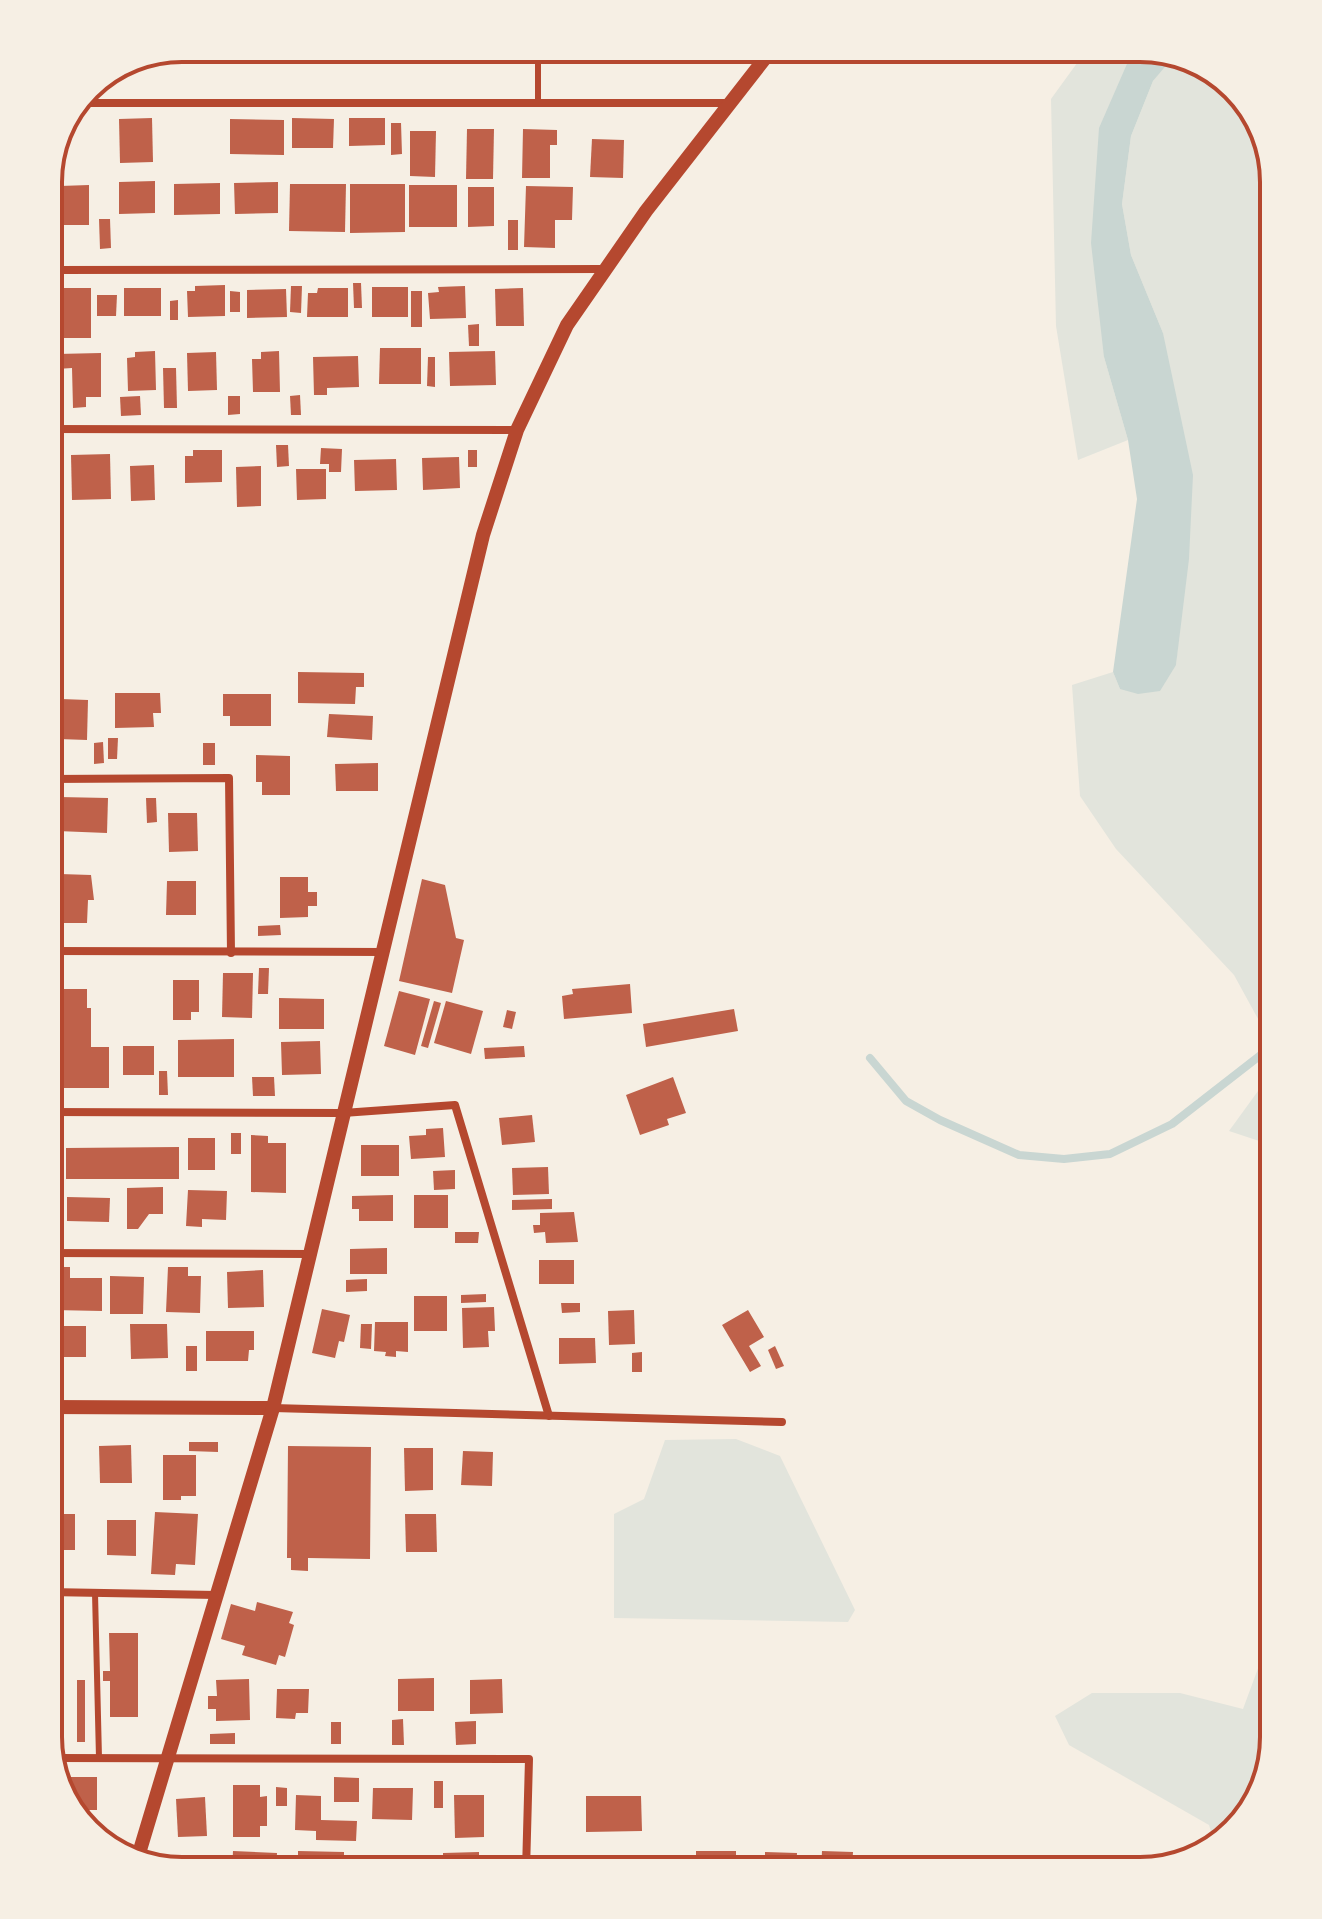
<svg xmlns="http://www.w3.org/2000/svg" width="1322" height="1919" viewBox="0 0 1322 1919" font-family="Lora,serif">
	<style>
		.green { fill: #e2e4dc }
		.water { fill: #c9d6d2 }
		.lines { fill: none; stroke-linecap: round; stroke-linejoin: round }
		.stream { stroke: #c9d6d2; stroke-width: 8 }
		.building { fill: #bf614a }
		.service { stroke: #b5482f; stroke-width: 6 }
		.minor { stroke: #b5482f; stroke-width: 8 }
		.tertiary { stroke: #b5482f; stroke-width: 14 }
		.rim { fill: none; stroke: #b5482f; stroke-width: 4 }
	</style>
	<rect width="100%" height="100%" fill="#f6efe4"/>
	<g class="green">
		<path d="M1088,48h49l-7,9 -26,300 24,83 -50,20 -22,-134 -5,-227z"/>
		<path d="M1172,56l35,10 49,49 18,67v866l-40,-73 -118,-126 -36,-53 -8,-111 41,-13 7,17 56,-24 3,-32 -16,-300 -32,-78 -9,-51 9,-68 22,-55z"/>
		<path d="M1274,1069v77l-45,-15z"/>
		<path d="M736,1439l44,17 75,154 -7,12 -234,-4v-104l30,-15 21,-59z"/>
		<path d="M1274,1625v113l-18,66 -41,41 -6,-20 -140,-80 -14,-29 37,-23h88l63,16z"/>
	</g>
	<path class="water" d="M1137,48h11l26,8 -21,25 -22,55 -9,68 9,51 32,78 30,142 -4,84 -13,106 -16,26 -22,3 -18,-5 -7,-17 24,-173 -9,-59 -24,-83 -13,-114 8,-115 31,-71z"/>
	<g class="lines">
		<path class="stream" d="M870,1058l36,43 34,19 79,35 45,4 46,-5 62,-30 90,-70 12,-13"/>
	</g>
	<g class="building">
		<rect x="583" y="48" width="39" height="12"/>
		<path d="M152,118l1,44 -33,1 -1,-44z"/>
		<path d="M292,118l42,1 -1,29h-41z"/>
		<path d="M349,118h36v27l-36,1z"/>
		<path d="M230,119l54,1v35l-54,-1z"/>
		<path d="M391,123h10l1,31 -11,1z"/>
		<path d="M467,129h27l-1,50h-27z"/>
		<path d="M523,129l34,1v15h-7v33h-28z"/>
		<path d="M410,131h26l-1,46 -25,-1z"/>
		<path d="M592,139l32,1 -1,38 -33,-1z"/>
		<path d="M155,181v32l-36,1v-32z"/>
		<path d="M278,182v31l-43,1 -1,-31z"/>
		<path d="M220,183v31l-46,1v-31z"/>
		<path d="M290,184h56l-1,48 -56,-1z"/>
		<path d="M350,184h55v48l-55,1z"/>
		<path d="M89,185v40h-29v-39z"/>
		<rect x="409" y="185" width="48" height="42"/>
		<path d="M526,186l47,1 -1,33h-17v28l-31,-1z"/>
		<path d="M468,187h26v39l-26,1z"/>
		<path d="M99,219h11l1,29 -11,1z"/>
		<rect x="508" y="220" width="10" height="30"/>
		<path d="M353,283h8l1,25h-8z"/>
		<path d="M225,285v31l-37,1 -1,-26h8v-5z"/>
		<path d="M291,286h11l-1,27 -11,-1z"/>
		<path d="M465,286l1,32 -36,1 -2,-26 11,-1 -1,-5z"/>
		<rect x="372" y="287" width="36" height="30"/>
		<rect x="62" y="288" width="29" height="50"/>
		<rect x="124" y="288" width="37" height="28"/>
		<path d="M318,288h30v29h-41l1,-24h9z"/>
		<path d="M523,288l1,38h-28l-1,-37z"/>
		<path d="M286,289l1,28 -40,1v-28z"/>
		<path d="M230,291l10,1v20h-10z"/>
		<rect x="411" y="291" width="11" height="36"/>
		<path d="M97,295h20l-1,21h-19z"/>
		<path d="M178,300v20h-8v-19z"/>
		<path d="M479,324v22h-10l-1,-21z"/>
		<path d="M380,348h41v36h-42z"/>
		<path d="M155,351l1,39 -28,1 -1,-33 8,-1v-5z"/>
		<path d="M279,351l1,41h-27l-1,-33h9v-7z"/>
		<path d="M495,351l1,34 -46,1 -1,-34z"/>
		<path d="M216,352l1,38 -29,1 -1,-38z"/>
		<path d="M101,353v44h-15v10l-13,1 -1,-40 -15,1v-15z"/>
		<path d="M358,356l1,31 -32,1v7h-13l-1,-38z"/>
		<path d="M428,357h7v30l-8,-1z"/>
		<path d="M163,368h13l1,40h-13z"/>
		<path d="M300,395l1,20h-10l-1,-19z"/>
		<path d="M140,396l1,19 -20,1 -1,-19z"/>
		<path d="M228,396h12v18l-12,1z"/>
		<path d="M276,445h12l1,21 -12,1z"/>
		<path d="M321,448l21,1 -1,23h-12v-8h-9z"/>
		<path d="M193,450h29v32l-37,1v-27h8z"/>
		<rect x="468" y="450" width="9" height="17"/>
		<path d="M110,454l1,45 -39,1 -1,-45z"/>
		<path d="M459,457l1,31 -37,2 -1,-32z"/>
		<path d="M396,459l1,31 -42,1 -1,-31z"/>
		<path d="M154,465l1,35 -24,1 -1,-35z"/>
		<path d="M261,466v40l-24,1 -1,-40z"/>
		<path d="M296,469h30v30l-29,1z"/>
		<path d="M298,672l66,1v14h-8l-1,17 -57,-1z"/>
		<path d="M115,693h45l1,20h-8l1,14 -39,1z"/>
		<path d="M223,694h48v32h-41v-10h-7z"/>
		<path d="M61,699l27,1 -1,40 -28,-1z"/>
		<path d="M329,714l44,2 -1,24 -45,-3z"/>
		<path d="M108,738h10l-1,21h-9z"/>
		<path d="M103,742l1,21 -10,1v-21z"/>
		<rect x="203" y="743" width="12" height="22"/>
		<path d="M256,755l34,1v39h-28v-13h-6z"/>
		<path d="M378,763v28h-42l-1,-27z"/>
		<path d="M59,797l49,1 -1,35 -50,-2z"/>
		<path d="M146,798h10l1,24 -10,1z"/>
		<path d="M168,813h29l1,38 -29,1z"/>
		<path d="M60,874l31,1 3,25h-6l-1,23h-24v-11h-4z"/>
		<path d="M280,877h28v15h9v14h-9v11l-28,1z"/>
		<path d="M422,879l23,6 11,53 8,2 -12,53 -53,-12z"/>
		<path d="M167,881h29v34h-30z"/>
		<path d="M280,925l1,10 -23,1v-10z"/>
		<path d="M259,968h10l-1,26h-10z"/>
		<path d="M223,973h30l-1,45 -30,-1z"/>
		<path d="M173,980h26v32h-8v8h-18z"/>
		<path d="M630,984l2,29 -68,6 -2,-23 11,-2 -1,-5z"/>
		<path d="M48,989h39v19h4v39h18v41h-61z"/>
		<path d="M399,991l31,8 -15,56 -31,-9z"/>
		<path d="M279,998l45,1v30h-45z"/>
		<path d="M434,1001l7,2 -13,45 -7,-2z"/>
		<path d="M446,1001l37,10 -12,43 -37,-11z"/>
		<path d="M734,1009l4,22 -92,16 -3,-23z"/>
		<path d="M507,1010l9,2 -4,17 -9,-2z"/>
		<path d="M234,1039v38h-56v-37z"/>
		<path d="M320,1041l1,33 -39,1 -1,-33z"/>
		<rect x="123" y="1046" width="31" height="29"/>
		<path d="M524,1046l1,11 -40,2 -1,-11z"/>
		<path d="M159,1071h8l1,24h-9z"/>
		<path d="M252,1077h22l1,19h-22z"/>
		<path d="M673,1077l13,36 -19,6 2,6 -29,10 -14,-40z"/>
		<path d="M532,1115l3,27 -33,3 -3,-27z"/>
		<path d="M443,1128l2,29 -34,2 -2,-23 17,-1v-6z"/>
		<rect x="231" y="1133" width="10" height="21"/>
		<path d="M251,1135l17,1v7h18v50l-35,-1z"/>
		<rect x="188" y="1138" width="27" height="32"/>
		<path d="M48,1139h11l-1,30h-10z"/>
		<rect x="361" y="1145" width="38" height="31"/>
		<path d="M179,1147v32h-113v-31z"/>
		<path d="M548,1167l1,27 -36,1 -1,-27z"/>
		<path d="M455,1170v19l-21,1 -1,-19z"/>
		<path d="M163,1187v27h-14l-11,15h-11v-41z"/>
		<path d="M188,1190l39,1 -1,29 -24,-1v8l-16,-1z"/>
		<path d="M50,1194h10l-1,25h-9z"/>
		<path d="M393,1195v26h-34v-12h-7v-13z"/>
		<rect x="414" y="1195" width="34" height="33"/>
		<path d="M67,1197l43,1 -1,24 -42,-1z"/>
		<path d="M552,1199v10l-40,1v-10z"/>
		<path d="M574,1212l4,30 -32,1 -1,-11 -11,1 -1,-8h7v-12z"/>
		<path d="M455,1232h24l-1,11h-23z"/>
		<path d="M387,1248v26h-37v-25z"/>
		<rect x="539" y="1260" width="35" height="24"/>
		<path d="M53,1267h17v11h32v33l-49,-1z"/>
		<path d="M168,1267h20v9h13l-1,37 -34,-1z"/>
		<path d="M263,1270l1,37 -36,1 -1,-36z"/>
		<path d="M110,1276l34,1 -1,37h-33z"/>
		<path d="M367,1279v12l-21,1v-12z"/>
		<path d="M486,1294v8l-25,1v-8z"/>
		<rect x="414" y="1296" width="33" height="35"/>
		<path d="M561,1303h19v9l-18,1z"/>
		<path d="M494,1307l1,24h-7l1,16 -26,1 -1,-40z"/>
		<path d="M322,1309l28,6 -6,27 -5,-1 -4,17 -23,-5z"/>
		<path d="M634,1310l1,34 -26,1 -1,-34z"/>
		<path d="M748,1310l16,27 -15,9 12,20 -11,6 -28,-47z"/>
		<path d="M375,1322h33v30l-12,-1v6l-11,-1 1,-4 -12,-1z"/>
		<path d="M130,1324h37l1,34 -37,1z"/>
		<path d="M361,1324h11l-1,25 -11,-1z"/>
		<rect x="48" y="1326" width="38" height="31"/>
		<path d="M206,1331h48v19h-5l-1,11h-42z"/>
		<path d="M559,1338h36l1,25 -37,1z"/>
		<rect x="186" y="1346" width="11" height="25"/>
		<path d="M775,1346l9,20 -8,3 -8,-19z"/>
		<path d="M642,1352v20h-10v-19z"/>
		<path d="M189,1442h29v10l-29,-1z"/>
		<path d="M131,1445l1,38h-32l-1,-37z"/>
		<path d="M288,1446l83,1 -1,112 -62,-1v13l-17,-1v-12h-4z"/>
		<path d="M404,1448h29v42l-28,1z"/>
		<path d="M463,1451l30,1 -1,34 -31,-1z"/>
		<path d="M163,1455h33v41h-15v4h-18z"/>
		<path d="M155,1512l43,2 -3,51 -19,-1 -1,11 -24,-1z"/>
		<rect x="48" y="1514" width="27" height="36"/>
		<path d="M405,1514h31l1,38h-31z"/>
		<path d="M107,1520h29v36l-29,-1z"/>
		<path d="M257,1602l36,10 -4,11 5,2 -9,32 -6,-2 -3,10 -34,-10 3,-9 -24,-7 10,-35 24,7z"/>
		<path d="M109,1633h29v84h-28v-36h-7v-10h7z"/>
		<path d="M434,1678v33h-36v-32z"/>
		<path d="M249,1679l1,41 -34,1v-12h-8v-13h9l-1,-16z"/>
		<path d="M502,1679l1,34 -33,1v-34z"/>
		<rect x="77" y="1680" width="8" height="62"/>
		<path d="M277,1689h32l-1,24h-12l-1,6 -19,-1z"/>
		<path d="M403,1719l1,26h-12v-25z"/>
		<path d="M476,1721v23l-20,1 -1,-23z"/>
		<rect x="331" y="1722" width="10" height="22"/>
		<path d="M235,1733v11h-25v-10z"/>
		<path d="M59,1777h38v33h-25l-6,-6z"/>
		<path d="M334,1777l25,1v24h-25z"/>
		<rect x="434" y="1781" width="9" height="27"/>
		<path d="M233,1785h27v12l7,-1v30h-7v11h-27z"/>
		<path d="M276,1787l11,1v18h-11z"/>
		<path d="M373,1788h40l-1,32 -40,-1z"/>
		<path d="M296,1795l25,1v24l36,1 -1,20 -40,-1v-9l-21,-1z"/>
		<path d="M454,1795h30v42l-29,1z"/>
		<path d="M586,1796h55l1,35 -56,1z"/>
		<path d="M205,1797l2,39 -29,1 -2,-38z"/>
		<path d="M233,1851l44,2 -1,18h-44z"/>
		<path d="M298,1851l46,1v19h-46z"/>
		<rect x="696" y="1851" width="40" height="20"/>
		<path d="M822,1851l31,1 -1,19h-31z"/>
		<path d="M479,1852v19h-30v-4h-6v-14z"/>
		<path d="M765,1852l32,1 -1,18h-31z"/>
		<rect x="624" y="1855" width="39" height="16"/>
		<path d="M367,1856l31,2 -1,13h-30z"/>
		<rect x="176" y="1857" width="26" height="14"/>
		<path d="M546,1857h30l-1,14h-29z"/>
	</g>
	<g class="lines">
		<g class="service">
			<path d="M538,48v55"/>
			<path d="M95,1593l4,165"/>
		</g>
		<g class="minor">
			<path d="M77,103h652"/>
			<path d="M48,270l556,-1"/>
			<path d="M48,429l469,1"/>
			<path d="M48,779l181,-1 2,175"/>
			<path d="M48,951l335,1"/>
			<path d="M48,1112l295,1 112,-8 94,311"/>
			<path d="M48,1253l261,1"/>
			<path d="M273,1408l509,14"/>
			<path d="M48,1592l168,3"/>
			<path d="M53,1758l476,1 -3,112"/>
		</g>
		<g class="tertiary">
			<path d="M48,1407l225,1"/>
			<path d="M137,1860l136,-452 210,-873 34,-105 50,-105 79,-114 127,-163"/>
		</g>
	</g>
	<path d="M0 0H1322V1919H0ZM182 62H1140A120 120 0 0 1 1260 182V1737A120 120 0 0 1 1140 1857H182A120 120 0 0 1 62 1737V182A120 120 0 0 1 182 62Z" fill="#f6efe4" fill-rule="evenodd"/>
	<path class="rim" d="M182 62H1140A120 120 0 0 1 1260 182V1737A120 120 0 0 1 1140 1857H182A120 120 0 0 1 62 1737V182A120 120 0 0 1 182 62Z"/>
</svg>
